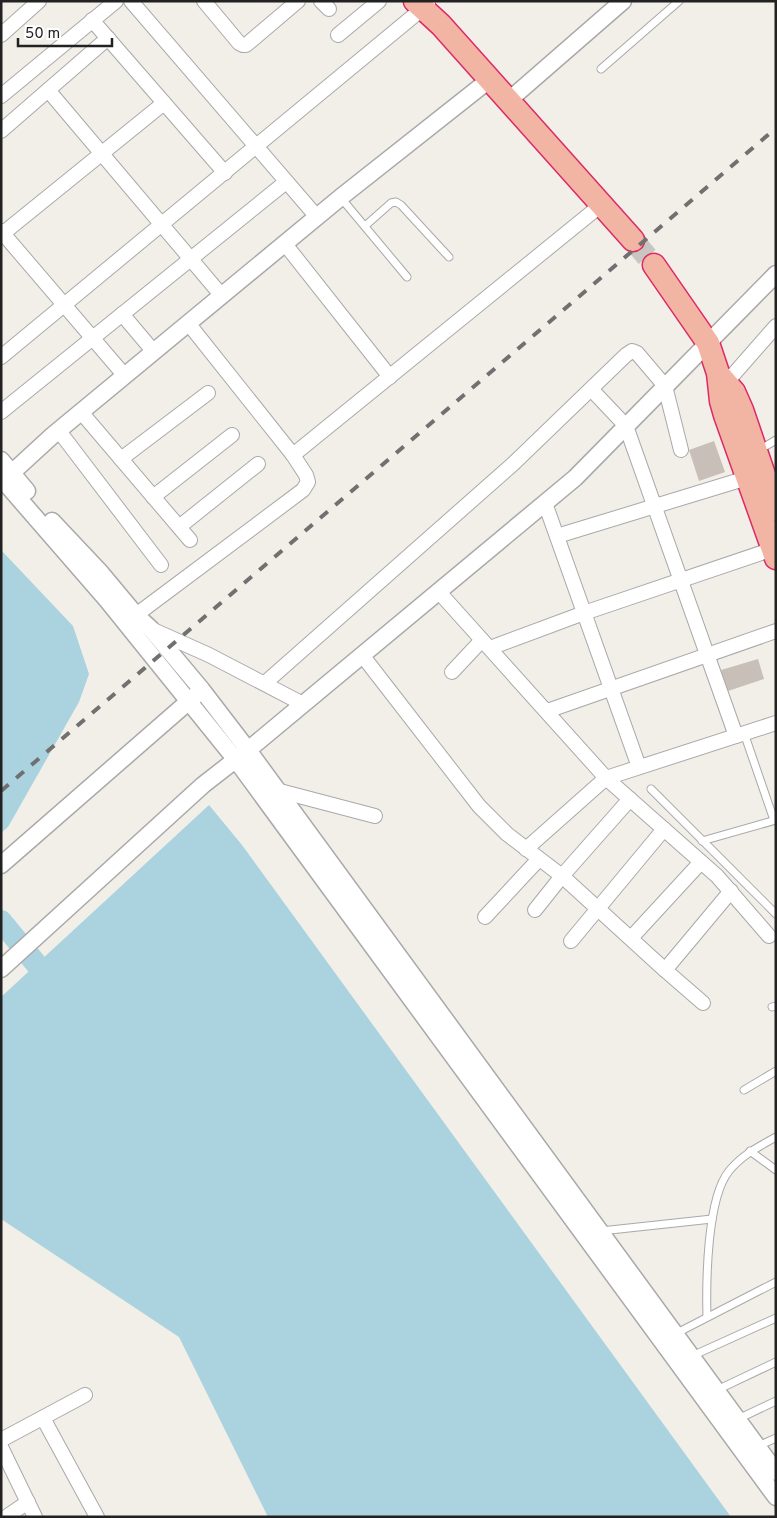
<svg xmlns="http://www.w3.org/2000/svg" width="777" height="1518" viewBox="0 0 777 1518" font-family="Overpass,sans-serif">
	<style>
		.water { fill: #aad3df }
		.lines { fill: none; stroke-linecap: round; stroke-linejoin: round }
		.river { stroke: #aad3df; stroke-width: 22 }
		.building { fill: #c7bfb8 }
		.trunk-tunnel { stroke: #c8c6c1; stroke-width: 22; stroke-dasharray: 22 11; stroke-linecap: butt }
		.service-casing { stroke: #a9a9a9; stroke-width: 9 }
		.minor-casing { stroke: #a9a9a9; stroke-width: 16 }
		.tertiary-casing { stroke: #a9a9a9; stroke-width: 19 }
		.trunk-casing { stroke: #dc2a67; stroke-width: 25 }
		.service { stroke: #fff; stroke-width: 7 }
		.minor { stroke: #fff; stroke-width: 14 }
		.tertiary { stroke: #fff; stroke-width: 16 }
		.trunk { stroke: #f2b4a3; stroke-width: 22 }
		.rail { stroke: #707070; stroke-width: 4; stroke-dasharray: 10 10; stroke-linecap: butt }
	</style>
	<rect width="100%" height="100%" fill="#f2efe9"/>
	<g class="water">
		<path d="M1,550l72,76 16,48 -10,28 -71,125 -7,6z"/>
		<path d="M209,805l33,40 489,672h-463l-89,-180 -178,-118v-222z"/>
	</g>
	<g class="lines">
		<path class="river" d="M1,921l55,67"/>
	</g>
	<g class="building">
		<path d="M714,441l11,31 -26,9 -10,-31z"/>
		<path d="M758,659l6,20 -36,12 -7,-21z"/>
	</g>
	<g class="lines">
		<path class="trunk-tunnel" d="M633,240l21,25"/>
		<g class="service-casing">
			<g id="service">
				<path d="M601,69l78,-68"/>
				<path d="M341,198l66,79"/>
				<path d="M365,226l26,-23 5,-1 5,3 48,52"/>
				<path d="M759,450l17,-10"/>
				<path d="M744,733l30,87"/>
				<path d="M651,789l125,125"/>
				<path d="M702,841l74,-21"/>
				<path d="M772,1007l4,-1"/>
				<path d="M744,1090l32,-19"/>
				<path d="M750,1151l26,19"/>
				<path d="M601,1231l111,-12"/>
				<path d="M707,1317c-1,-36 0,-119 22,-146 13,-16 29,-24 47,-34"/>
				<path d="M675,1334l101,-52"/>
				<path d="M692,1356l84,-38"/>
				<path d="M717,1390l59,-28"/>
				<path d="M738,1419l38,-18"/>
				<path d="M758,1446l18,-8"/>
			</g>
		</g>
		<g class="minor-casing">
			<g id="minor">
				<path d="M131,1l186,216"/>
				<path d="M204,1l35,42 4,2h3l52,-44"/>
				<path d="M321,1l8,8"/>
				<path d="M92,20l133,153"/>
				<path d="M1,35l38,-34"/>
				<path d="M338,35l41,-34"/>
				<path d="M48,90l174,206"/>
				<path d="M1,96l115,-95"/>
				<path d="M1,131l107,-93"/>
				<path d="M1,231l124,145"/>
				<path d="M1,235l163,-132"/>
				<path d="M285,244l105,133"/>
				<path d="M122,314l32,38"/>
				<path d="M1,357l427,-353"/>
				<path d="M726,383l50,-57"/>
				<path d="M591,389l35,37 110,310"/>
				<path d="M1,412l285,-230"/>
				<path d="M81,412l109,128"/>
				<path d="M59,431l102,134"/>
				<path d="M293,455l308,-250"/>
				<path d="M121,459l87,-66"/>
				<path d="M153,497l79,-62"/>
				<path d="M545,503l94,264"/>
				<path d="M179,527l79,-63"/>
				<path d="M557,536l190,-58"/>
				<path d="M438,591l168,187 111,98 52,60"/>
				<path d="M136,615l167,-125 5,-8 -2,-7 -13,-20 -105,-132"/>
				<path d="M151,629l58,26 94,49"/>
				<path d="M490,648l94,-35 189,-64"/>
				<path d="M362,655l117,151 28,28 55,42 103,94 38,33"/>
				<path d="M452,672l30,-32"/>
				<path d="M265,683l248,-219 113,-109 6,-4 5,2 28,33 16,64"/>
				<path d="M547,711l229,-80"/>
				<path d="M276,790l99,26"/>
				<path d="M526,849l80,-71 170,-55"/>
				<path d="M535,910l27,-34 68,-77"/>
				<path d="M485,917l54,-58"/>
				<path d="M631,938l70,-76"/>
				<path d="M571,941l93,-112"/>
				<path d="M665,970l66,-79"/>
				<path d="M43,1418l54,99"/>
				<path d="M1,1440l84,-45"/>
				<path d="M1,1447l34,70"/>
				<path d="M6,1517l22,-15"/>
			</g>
		</g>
		<g class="tertiary-casing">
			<g id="tertiary">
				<path d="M508,101l115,-100"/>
				<path d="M1,460l26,31"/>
				<path d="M1,478l106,122 129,160 540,737"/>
				<path d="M5,479l48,-44 288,-238 148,-117"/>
				<path d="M52,521l49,52 35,42 15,14 51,61 46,60 528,722"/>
				<path d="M1,865l195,-170"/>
				<path d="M1,969l202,-184 45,-35 327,-272 201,-204"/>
			</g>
		</g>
		<g class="trunk-casing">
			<g id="trunk">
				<path d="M415,1l26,24 192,215"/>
				<path d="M654,265l54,78 10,30 3,28 4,14 51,143"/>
				<path d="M720,376l14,16 8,18 34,100"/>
			</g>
		</g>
		<use href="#service" class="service"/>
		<use href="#minor" class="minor"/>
		<use href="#tertiary" class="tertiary"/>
		<use href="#trunk" class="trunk"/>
		<path class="rail" d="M1,791l775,-663"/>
	</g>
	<rect width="777" height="1518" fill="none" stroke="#222222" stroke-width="5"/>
	<path d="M18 38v8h94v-8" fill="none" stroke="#222222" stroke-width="2.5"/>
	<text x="25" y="38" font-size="15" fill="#222222" stroke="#ffffff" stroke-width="4" paint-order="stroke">50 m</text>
</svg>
